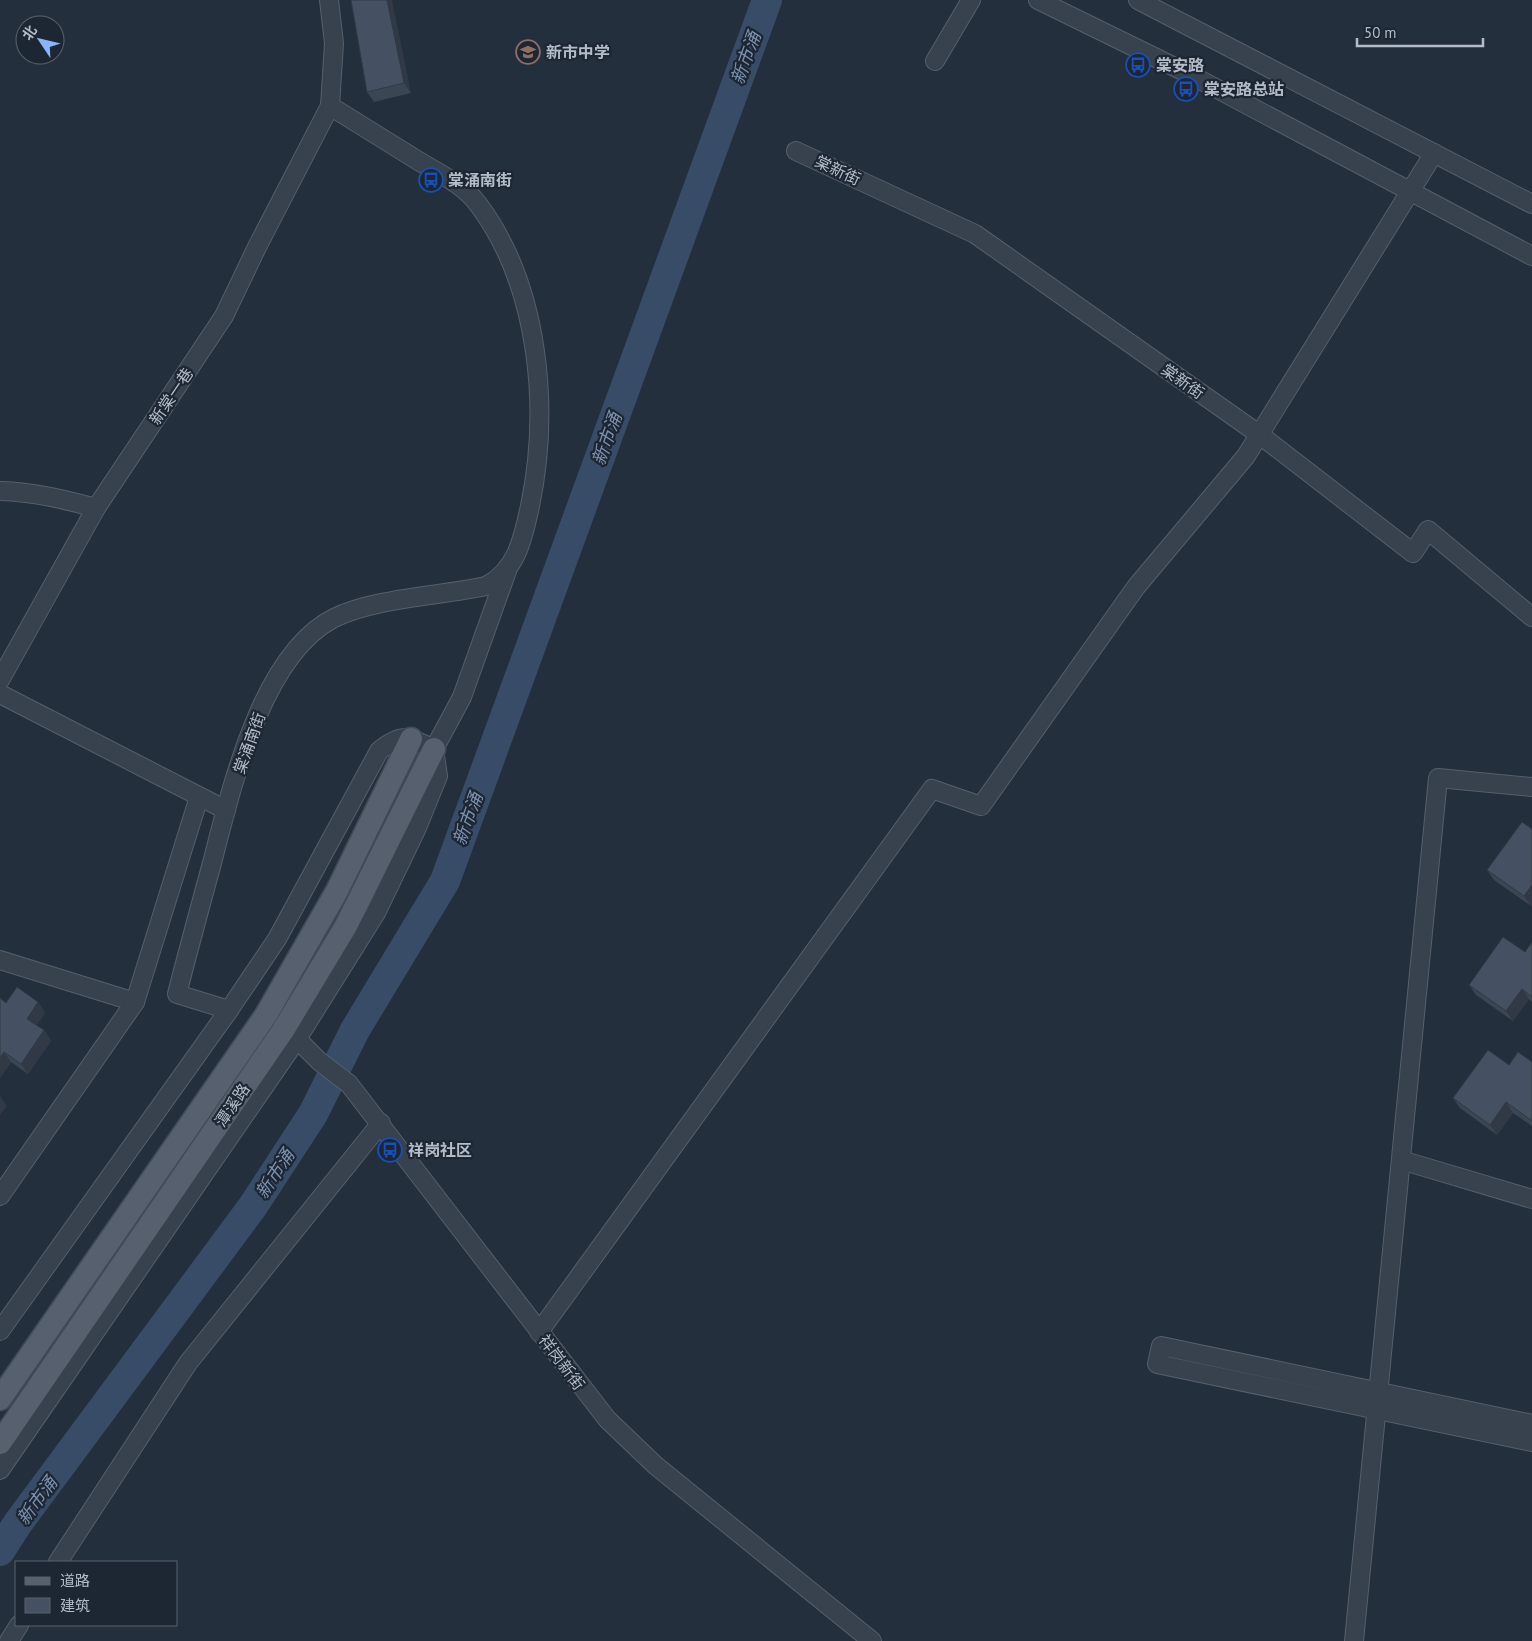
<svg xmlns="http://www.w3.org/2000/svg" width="1532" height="1641" viewBox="0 0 1532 1641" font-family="'PT Sans','Noto Sans SC',sans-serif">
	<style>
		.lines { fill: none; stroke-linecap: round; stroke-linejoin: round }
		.river { stroke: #394c67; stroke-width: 30 }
		.minor-casing { stroke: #565f6c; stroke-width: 20 }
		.major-casing { stroke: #414a57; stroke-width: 25 }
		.minor { stroke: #38414e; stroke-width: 18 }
		.major { stroke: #56606e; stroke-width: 22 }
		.wall { fill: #3b4654 }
		.shaded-wall { fill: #303945 }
		.building { fill: #455162; stroke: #303945 }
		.labels { text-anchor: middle; stroke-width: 4.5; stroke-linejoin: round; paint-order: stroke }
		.poi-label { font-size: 16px; font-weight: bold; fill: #b4bcc9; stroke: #1d2633; text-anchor: start }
		.street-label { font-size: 16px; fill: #b4bcc9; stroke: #1d2633 }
		.water-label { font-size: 18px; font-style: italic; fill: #7c92b1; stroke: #1d2633 }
	</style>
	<rect width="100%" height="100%" fill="#242f3e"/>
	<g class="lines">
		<path class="river" d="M0,1551l18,-28 235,-317 60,-92 42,-84 90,-149 322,-881"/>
		<g class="minor-casing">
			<g id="minor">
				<path d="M1038,0l153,75 341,181"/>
				<path d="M1138,0l394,204"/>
				<path d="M935,61l36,-61"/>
				<path d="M796,151l179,83 285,201 153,118 15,-23 104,87"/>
				<path d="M0,491c34,1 63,8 96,17"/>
				<path d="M0,680l96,-172 128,-192 33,-69 73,-141 4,-63 -5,-43"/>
				<path d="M0,694l226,116"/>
				<path d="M434,749l28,-52 45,-126"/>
				<path d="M0,960l135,42"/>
				<path d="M229,1010l-52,-16c11,-43 23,-87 35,-131 19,-73 49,-208 122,-245 40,-20 107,-22 152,-32 31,-16 37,-48 44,-80 20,-97 10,-219 -52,-302 -15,-20 -40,-31 -61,-44 -29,-18 -58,-36 -87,-54"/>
				<path d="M297,1039l22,22 30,23 258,335 48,46 217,176"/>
				<path d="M1401,1160l131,39"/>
				<path d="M0,1196l135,-194 64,-205"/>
				<path d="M0,1331l229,-321 48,-71 102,-188c23,-19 29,-14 55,-2"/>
				<path d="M539,1332l393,-543 49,17 155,-219 110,-131 188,-303"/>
				<path d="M1532,1424l-371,-78 -4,18 375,78"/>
				<path d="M0,1470l297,-431 79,-126 40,-83 22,-54 -4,-27"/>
				<path d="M58,1562l130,-199 193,-240"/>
				<path d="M9,1641l10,-16"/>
				<path d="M1354,1641l84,-863 94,9"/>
			</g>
		</g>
		<g class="major-casing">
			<g id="major">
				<path d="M0,1399l266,-384 71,-124 74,-152"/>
				<path d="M0,1443l284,-414 62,-103 88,-177"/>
			</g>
		</g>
		<use href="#minor" class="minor"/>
		<use href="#major" class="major"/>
	</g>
	<g class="wall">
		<path d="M351,0l60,93 -37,9 -7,-10z"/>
		<path d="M1532,829v76l-1,1 -37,-26 -7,-10z"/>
		<path d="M1532,942v60l-3,-3 -16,22 -37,-26 -7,-10 56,-33z"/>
		<path d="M38,1002l7,11 -9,12 8,5 7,11 -23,33 -17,-12 -11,16 6,-75z"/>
		<path d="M1532,1062v64l-19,-13 -16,22 -37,-27 -7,-10z"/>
	</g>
	<g class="shaded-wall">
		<path d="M387,0h5l19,93 -7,-10z"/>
		<path d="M1532,885v20l-1,1 -7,-10z"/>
		<path d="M1522,989l7,10 -16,22 -7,-10z"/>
		<path d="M38,1002l7,11 -11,16 -7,-10z"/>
		<path d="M44,1030l7,11 -23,33 -7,-10z"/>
		<path d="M4,1052l7,10 -11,16v-20z"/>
		<path d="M0,1096l7,10 -7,9z"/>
		<path d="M1506,1102l7,11 -16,22 -7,-10z"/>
	</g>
	<g class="building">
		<path d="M351,0h36l17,83 -37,9z"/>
		<path d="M1522,822l10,7v56l-8,11 -37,-26z"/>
		<path d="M1503,937l22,15 7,-10v55l-10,-8 -16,22 -37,-26z"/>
		<path d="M17,987l21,15 -11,17 17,11 -23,34 -17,-12 -4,6v-60l6,5z"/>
		<path d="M1488,1050l21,15 9,-13 14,10v59l-26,-19 -16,23 -37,-27z"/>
	</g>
	<defs>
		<g id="school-ring" transform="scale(1.25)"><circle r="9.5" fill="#1d2633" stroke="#8d6e63" stroke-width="1.5"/><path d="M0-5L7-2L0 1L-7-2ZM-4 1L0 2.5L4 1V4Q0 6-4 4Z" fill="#8d6e63"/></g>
		<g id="bus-ring" transform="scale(1.25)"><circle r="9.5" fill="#1d2633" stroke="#1a4fb4" stroke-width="1.5"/><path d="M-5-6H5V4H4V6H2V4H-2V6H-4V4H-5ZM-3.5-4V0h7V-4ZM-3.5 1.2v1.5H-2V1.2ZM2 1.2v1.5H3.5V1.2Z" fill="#1a4fb4"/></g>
	</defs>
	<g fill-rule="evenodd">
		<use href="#school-ring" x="528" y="52"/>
		<use href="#bus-ring" x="1138" y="65"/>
		<use href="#bus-ring" x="1186" y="89"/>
		<use href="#bus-ring" x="431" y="180"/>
		<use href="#bus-ring" x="390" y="1150"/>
	</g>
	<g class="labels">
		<g class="poi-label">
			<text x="546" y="58">新市中学</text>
			<text x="1156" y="71">棠安路</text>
			<text x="1204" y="95">棠安路总站</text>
			<text x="448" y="186">棠涌南街</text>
			<text x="408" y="1156">祥岗社区</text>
		</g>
		<g class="street-label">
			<text transform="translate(838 170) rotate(25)" y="6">棠新街</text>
			<text transform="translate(1183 381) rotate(35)" y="6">棠新街</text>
			<text transform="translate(171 396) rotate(-56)" y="6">新棠一巷</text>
			<text transform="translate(249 743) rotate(-70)" y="6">棠涌南街</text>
			<text transform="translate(232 1105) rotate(-56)" y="6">潭溪路</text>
			<text transform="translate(562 1362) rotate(53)" y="6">祥岗新街</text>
		</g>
		<g class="water-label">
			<text transform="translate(746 58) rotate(-70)" y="6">新市涌</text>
			<text transform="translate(607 439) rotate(-70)" y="6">新市涌</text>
			<text transform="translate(468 819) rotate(-70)" y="6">新市涌</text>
			<text transform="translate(275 1174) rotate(-57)" y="6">新市涌</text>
			<text transform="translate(37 1501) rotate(-54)" y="6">新市涌</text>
		</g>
	</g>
	<rect x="15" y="1561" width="162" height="65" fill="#1d2633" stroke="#59626f"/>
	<rect x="25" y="1577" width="25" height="8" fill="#56606e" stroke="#59626f"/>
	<text x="60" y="1586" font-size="15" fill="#b4bcc9">道路</text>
	<rect x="25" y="1598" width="25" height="15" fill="#455162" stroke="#59626f"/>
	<text x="60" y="1611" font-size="15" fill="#b4bcc9">建筑</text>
	<g transform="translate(40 40) rotate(305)"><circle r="24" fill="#1d2633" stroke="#59626f"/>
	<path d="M0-4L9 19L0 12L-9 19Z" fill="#8ab4f8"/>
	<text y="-8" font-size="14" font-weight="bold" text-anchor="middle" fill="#b4bcc9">北</text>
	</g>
	<path d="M1357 38v8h126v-8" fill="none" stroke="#b4bcc9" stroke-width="2.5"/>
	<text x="1364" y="38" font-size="15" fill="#b4bcc9" stroke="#1d2633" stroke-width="4" paint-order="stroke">50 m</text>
</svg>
